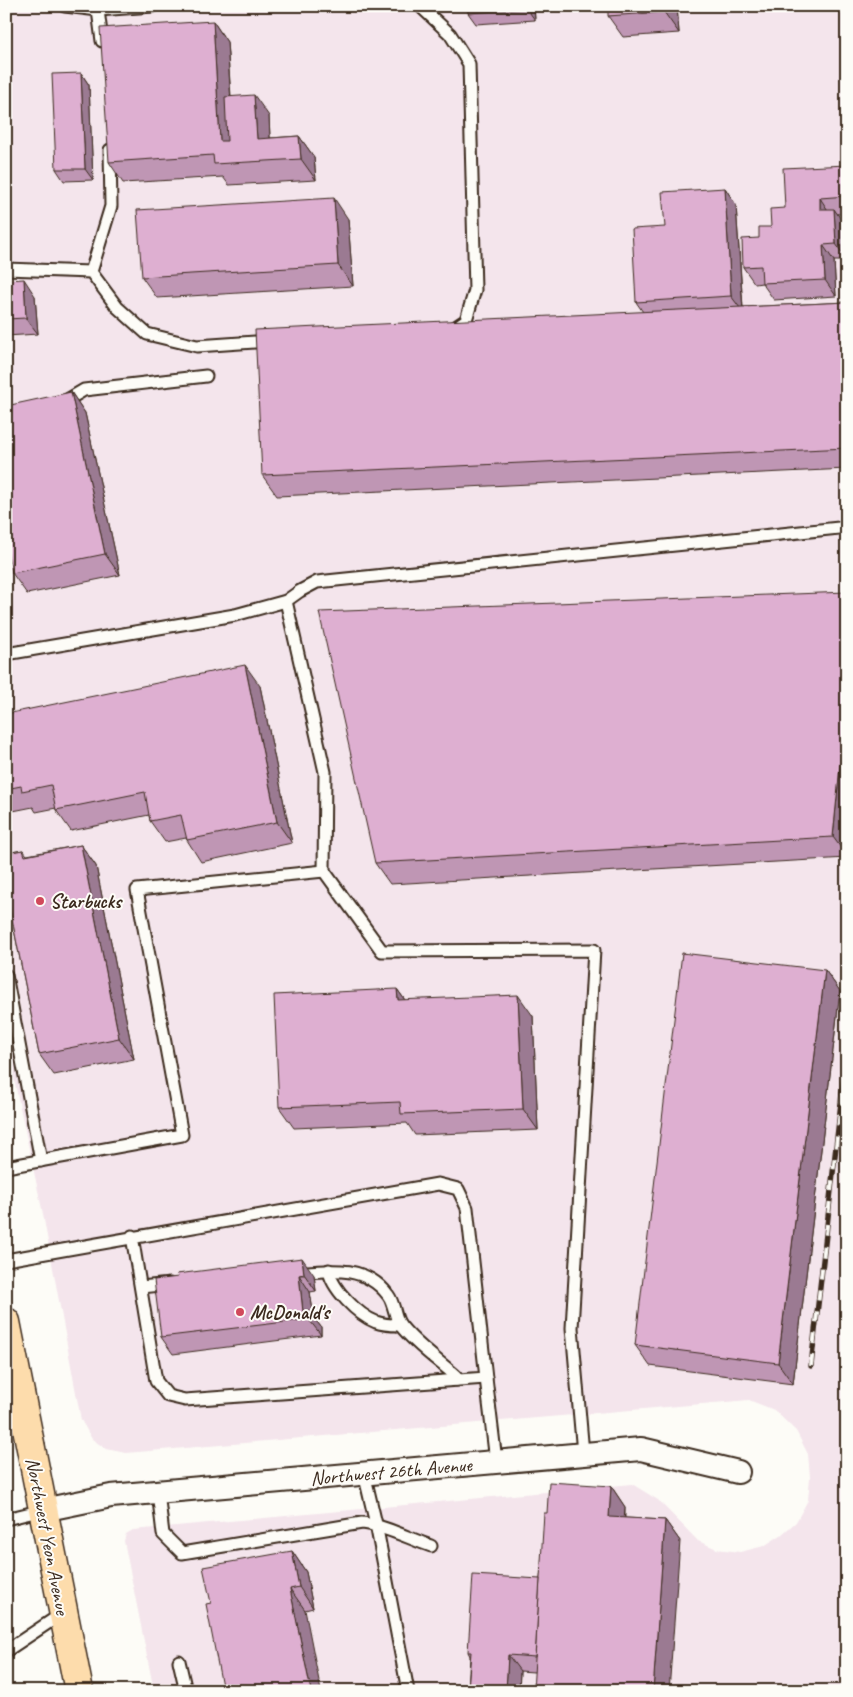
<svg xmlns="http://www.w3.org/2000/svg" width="853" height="1697" viewBox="0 0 853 1697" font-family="Caveat,sans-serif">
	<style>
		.built { fill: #f4e5ec }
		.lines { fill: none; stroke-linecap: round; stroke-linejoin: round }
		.service-casing { stroke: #3b2a1e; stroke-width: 15 }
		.minor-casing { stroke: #3b2a1e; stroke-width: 26 }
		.trunk-casing { stroke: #3b2a1e; stroke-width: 31 }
		.service { stroke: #fdfcf7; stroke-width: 11 }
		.minor { stroke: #fdfcf7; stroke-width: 22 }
		.trunk { stroke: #fddcac; stroke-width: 28 }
		.rail-casing { stroke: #3b2a1e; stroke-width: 5.5 }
		.rail { stroke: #fdfcf7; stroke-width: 4; stroke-dasharray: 11; stroke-linecap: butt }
		.wall { fill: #bf96b4; stroke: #3b2a1e }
		.shaded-wall { fill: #9b7a92; stroke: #3b2a1e }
		.building { fill: #deafd1; stroke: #3b2a1e }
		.poi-dot { fill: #d1495b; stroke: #fdfcf7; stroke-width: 2 }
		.labels { text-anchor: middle; stroke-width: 4; stroke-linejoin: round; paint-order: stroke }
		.poi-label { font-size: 20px; font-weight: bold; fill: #3b2a1e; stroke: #fdfcf7; text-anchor: start }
		.street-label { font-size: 20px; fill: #3b2a1e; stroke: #fdfcf7 }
	</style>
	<rect width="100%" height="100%" fill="#fdfcf7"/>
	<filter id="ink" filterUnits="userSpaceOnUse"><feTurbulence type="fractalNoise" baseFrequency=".02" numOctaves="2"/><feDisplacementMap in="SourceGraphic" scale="10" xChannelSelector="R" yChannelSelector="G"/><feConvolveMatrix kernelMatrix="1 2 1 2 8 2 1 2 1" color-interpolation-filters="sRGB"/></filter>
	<g filter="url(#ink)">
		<path class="built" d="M6,6h841v1685h-693l-30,-150 2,-7 7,-4 499,-46 26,16 40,41 19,8 23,3 24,-6 17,-11 15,-13 12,-22 2,-23 -2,-23 -12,-23 -22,-21 -25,-10 -623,53 -20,-4 -14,-10 -11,-19 -39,-211 -36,-167z"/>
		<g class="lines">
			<g class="service-casing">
				<g id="service">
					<path d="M65,6l33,4 4,31"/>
					<path d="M420,6l30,28 19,30 6,226 -9,30 -12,8"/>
					<path d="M98,10l55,-4"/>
					<path d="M6,269l85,3 26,35 30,27 50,12 72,-5"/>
					<path d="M91,272l20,-66 -1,-56"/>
					<path d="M62,403l22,-13 122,-14"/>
					<path d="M286,601l39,171 -1,99 58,80 212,-1 -22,378 11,125"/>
					<path d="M6,654l229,-39 51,-14 14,-10 17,-9 522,-54"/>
					<path d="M6,975l35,186"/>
					<path d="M6,1167l176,-32 -45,-245 187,-19"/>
					<path d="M6,1260l432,-76 20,5 9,19 19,170 -301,22 -17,-4 -12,-15 -24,-145"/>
					<path d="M329,1270c2,18 29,45 47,52 7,3 16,3 24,3"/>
					<path d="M296,1273c33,-3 69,-9 92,22 7,9 6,23 13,31 15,19 37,34 55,50v4"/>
					<path d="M141,1287l29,-3"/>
					<path d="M486,1378l10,83"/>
					<path d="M364,1473l12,51 32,167"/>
					<path d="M158,1492l5,42 19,19 180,-30c21,2 48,16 69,23"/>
					<path d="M6,1519l37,-9"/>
					<path d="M6,1651l57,-38"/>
					<path d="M179,1661l7,30"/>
				</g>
			</g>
			<g class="minor-casing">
				<path id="minor" d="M43,1510l68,-14 530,-47 97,23"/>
			</g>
			<g class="trunk-casing">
				<path id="trunk" d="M6,1322l73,369"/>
			</g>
			<use href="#service" class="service"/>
			<use href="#minor" class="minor"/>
			<use href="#trunk" class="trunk"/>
			<g class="rail-casing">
				<path id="rail" d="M811,1366l36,-316"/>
			</g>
			<use href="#rail" class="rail"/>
		</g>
		<g class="wall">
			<path d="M468,6h66l1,14 -59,4 -8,-11z"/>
			<path d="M677,6l2,27 -56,4 -15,-21z"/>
			<path d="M213,21l14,21 4,54 38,20 1,22 29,-2 15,21 2,23 -87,5 -6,-8 -100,6 -14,-21z"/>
			<path d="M81,73l8,12 4,95 -29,1 -8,-12z"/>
			<path d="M847,165v49h-10l8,11 2,36h-13l2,35 -62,4 -12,-17 -7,1 -12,-17 16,-29 12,-11 14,-19z"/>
			<path d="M725,188l11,17 7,102 104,-5v167l-570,27 -15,-21 381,-163 -7,-10 29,-75z"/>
			<path d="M348,219l5,67 -196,12 -15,-21z"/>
			<path d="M6,280l29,16 3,38 -32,2z"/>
			<path d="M71,392l14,21 35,162 -93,19 -15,-21z"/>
			<path d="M847,592v266l-457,26 -15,-21z"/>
			<path d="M260,686l32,157 -91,19 -14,-22 -1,-2 -21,4 -15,-21 -1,-6 -78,16 -15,-21v-2l-20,4 -3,-5 -25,5 -2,-3v-95z"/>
			<path d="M81,845l15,21 38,193 -80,16 -15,-21 -30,-150 -3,-4v-47l17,-3 4,5z"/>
			<path d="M825,970l15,21 -47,393 -143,-18 -15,-21z"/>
			<path d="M397,989l8,11 128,16 5,114 -123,5 -8,-12 -113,5 -15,-21z"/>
			<path d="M177,1274l137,1 2,16 -6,1 4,26 7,9v8l-148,19 -12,-17 17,-60z"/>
			<path d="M611,1486l14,21v11l40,2 15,21 -146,131 -14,-1 -1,20h-49l-2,-2 2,-33 -2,-4 72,-73 7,-66z"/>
			<path d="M292,1551l14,21 7,36 -8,2 -94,-7z"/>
		</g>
		<g class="shaded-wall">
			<path d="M527,6h7l1,14 -8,-11z"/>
			<path d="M664,6h13l2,27 -15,-21z"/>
			<path d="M213,21l14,21 8,120 -15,-21z"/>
			<path d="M81,73l8,12 4,95 -8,-11z"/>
			<path d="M254,95l15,21 2,44 -14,-21z"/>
			<path d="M299,136l15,21 2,23 -15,-21z"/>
			<path d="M725,188l11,17 7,107 -12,-16z"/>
			<path d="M334,198l14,21 5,67 -15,-21z"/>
			<path d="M820,198l11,17 -11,-6z"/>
			<path d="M834,209l11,16 2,35 -11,-16z"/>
			<path d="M823,245l11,16 2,35 -11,-16z"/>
			<path d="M24,279l11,17 3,38 -12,-16z"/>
			<path d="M71,392l14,21 35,162 -15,-21z"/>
			<path d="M245,665l15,21 32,157 -15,-21z"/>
			<path d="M847,696v160l-14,-19z"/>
			<path d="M81,845l15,21 38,193 -15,-21z"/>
			<path d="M825,970l15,21 -47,393 -15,-21z"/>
			<path d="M397,989l15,21 -14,-10z"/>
			<path d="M518,995l15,21 5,114 -15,-21z"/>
			<path d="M302,1258l12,17 2,16 -12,-17z"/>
			<path d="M299,1275l11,17 4,26 7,9v8l-18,-23z"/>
			<path d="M611,1486l14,21 -2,31 -14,-21z"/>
			<path d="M665,1520l15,21 -11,150h-16z"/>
			<path d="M292,1551l14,21 7,36 -14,-21z"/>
			<path d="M290,1589l15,21 16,81h-10z"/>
			<path d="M508,1655l12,16 -1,20h-13z"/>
		</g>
		<g class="building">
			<path d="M468,6h59v3l-59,4z"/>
			<path d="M608,6h56v6l-56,4z"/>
			<path d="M213,21l7,120h7l-2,-44 29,-2 3,44 42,-3 2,23 -87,5 -1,-9 -104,7 -9,-134z"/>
			<path d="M81,73l4,96h-29l-4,-95z"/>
			<path d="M847,165v31l-27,2v11h14l2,35 -13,1 2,35 -63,3 -1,-17 -18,1 -1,-28 17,-1v-11h12l-1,-18 15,-1 -2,-40z"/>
			<path d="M725,188l6,108 -95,6 -4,-73 33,-2 -3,-35z"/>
			<path d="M334,198l4,67 -196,12 -5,-67z"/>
			<path d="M24,279l2,39 -20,1v-39z"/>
			<path d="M847,302v146l-585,27 -7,-145z"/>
			<path d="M71,392l34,162 -93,19 -6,-28v-139z"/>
			<path d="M847,592v104l-14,141 -458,26 -56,-251z"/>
			<path d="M245,665l32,157 -90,18 -6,-25 -31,6 -5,-29 -89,18 -5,-25 -29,6 -1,-5 -15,3v-75z"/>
			<path d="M81,845l38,193 -80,16 -33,-165v-36l17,-3 2,6z"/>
			<path d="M682,953l143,17 -47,393 -143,-18z"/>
			<path d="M397,989l1,11 120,-5 5,114 -122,5 -1,-12 -121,5 -5,-112z"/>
			<path d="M302,1258l2,16 -5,1 4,37 6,-1 1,8 -149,18 -7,-57 24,-3 -1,-3z"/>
			<path d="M549,1482l62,4 -2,31 56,3 -12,171h-120l11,-178h3z"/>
			<path d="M292,1551l7,36 -9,2 21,102h-88l-17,-87 5,-1 -8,-36z"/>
			<path d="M473,1575l67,4 -5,78 -27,-2 -2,36 -38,-2 3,-37h-3z"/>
		</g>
	</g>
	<g class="poi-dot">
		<circle cx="40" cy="901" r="5"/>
		<circle cx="240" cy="1312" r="5"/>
	</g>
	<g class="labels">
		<g class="poi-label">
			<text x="50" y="908">Starbucks</text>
			<text x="250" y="1319">McDonald's</text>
		</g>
		<g class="street-label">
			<text transform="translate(391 1471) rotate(-5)" y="7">Northwest 26th Avenue</text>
			<text transform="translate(48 1536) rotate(79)" y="7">Northwest Yeon Avenue</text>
		</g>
	</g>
	<rect width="853" height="1697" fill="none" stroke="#fdfcf7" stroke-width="25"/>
	<rect x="12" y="12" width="828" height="1672" fill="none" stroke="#3b2a1e" stroke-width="2" filter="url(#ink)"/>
</svg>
